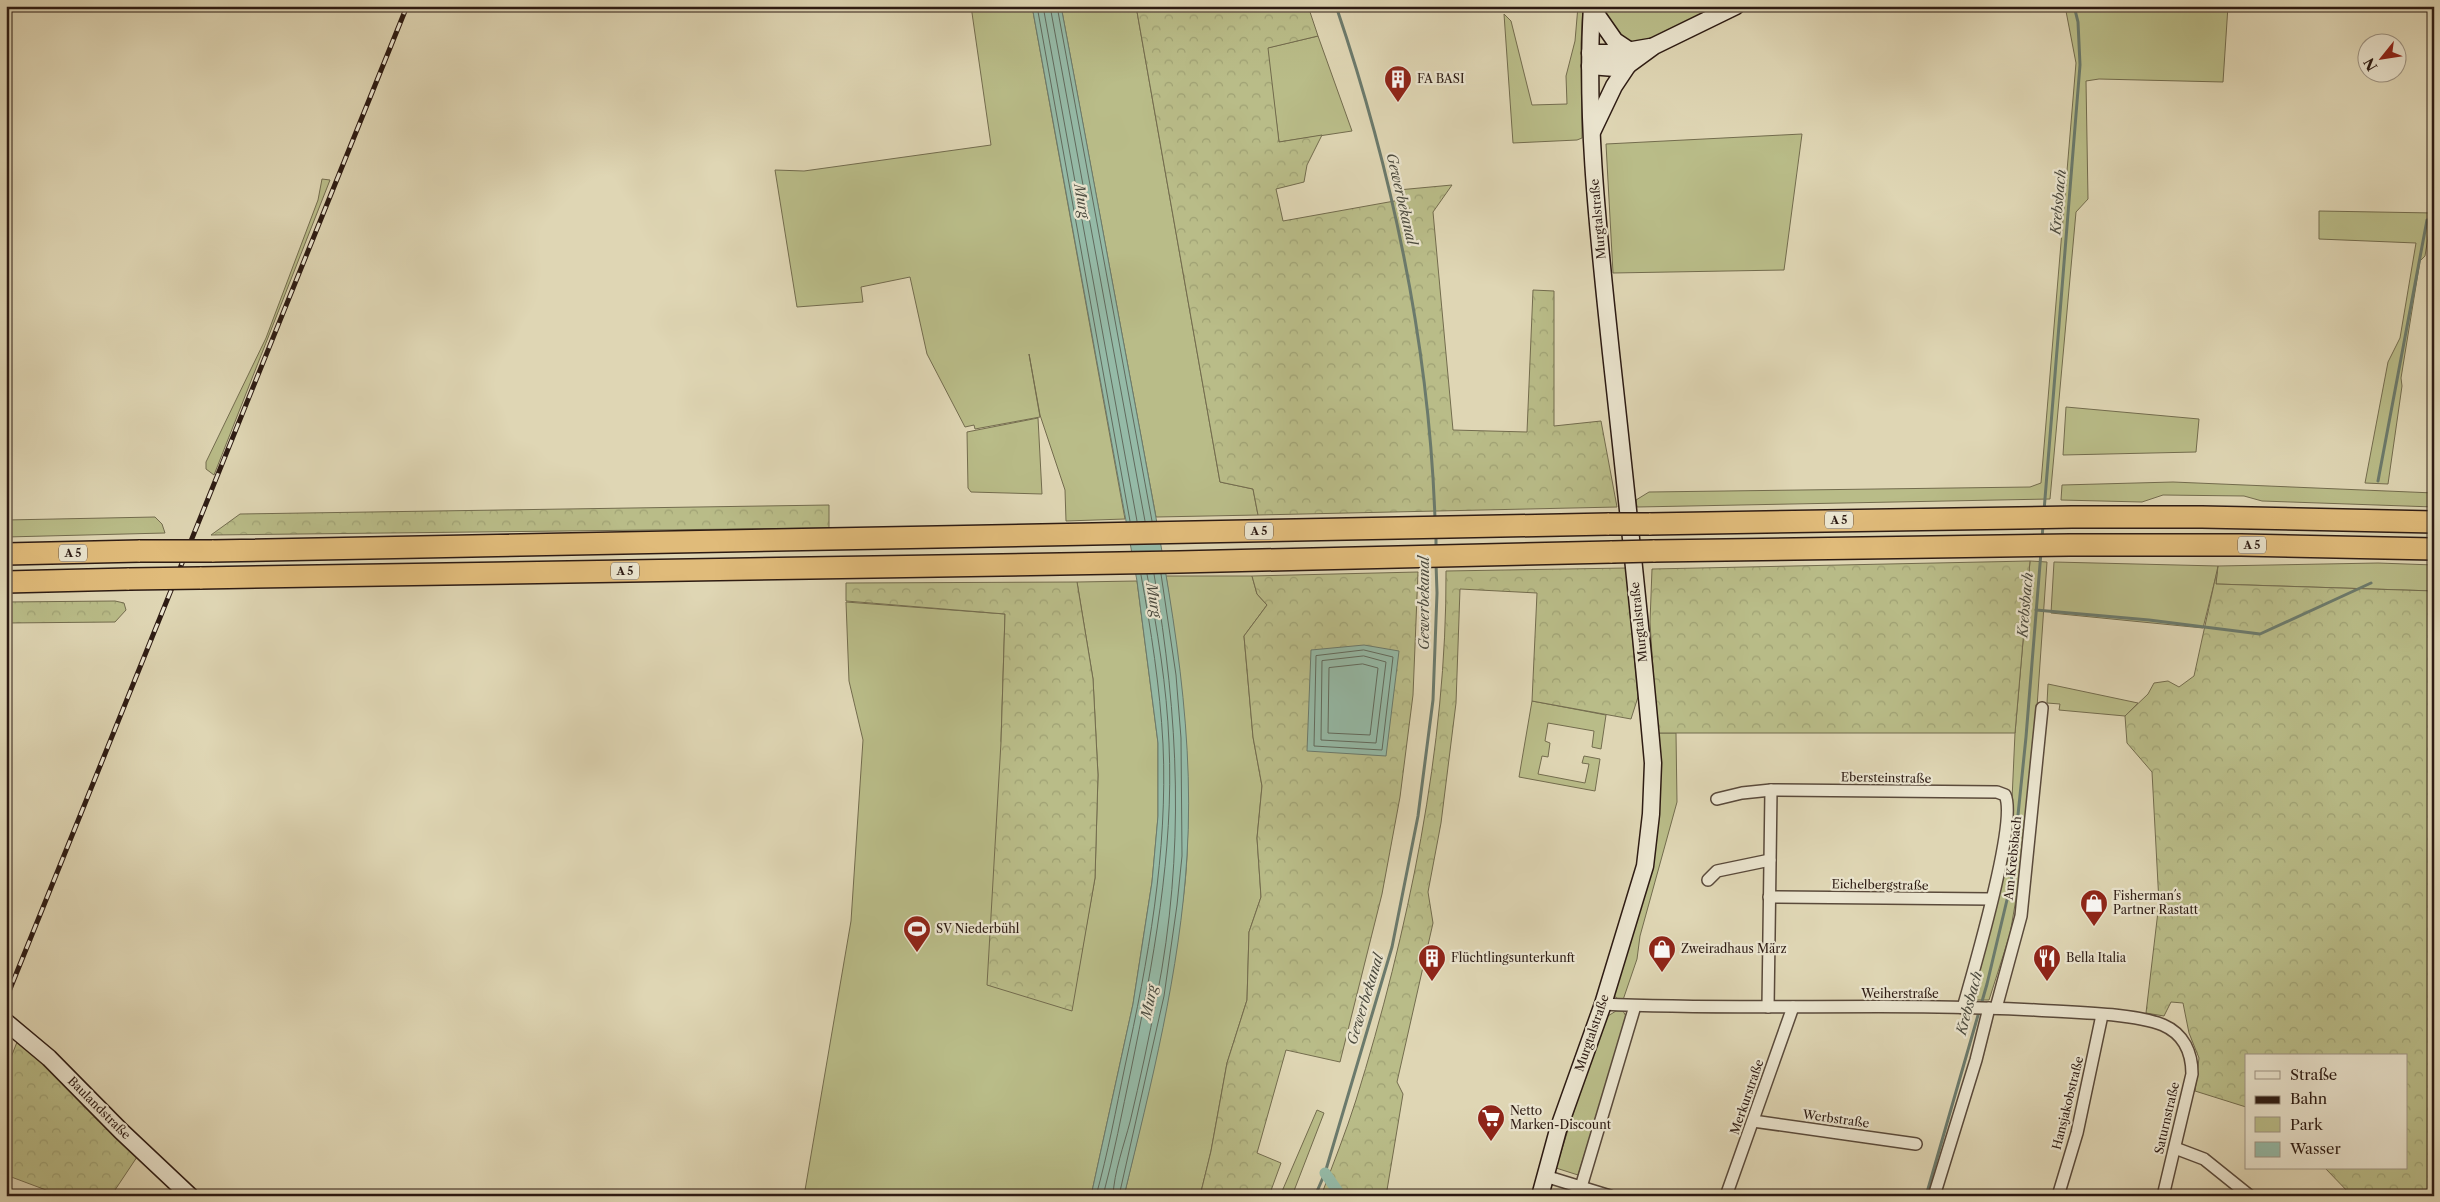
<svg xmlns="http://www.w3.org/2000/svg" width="2440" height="1202" viewBox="0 0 2440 1202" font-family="'Libre Caslon Text',serif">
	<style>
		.green { fill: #b9bc88; stroke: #736c4e }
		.forest { fill: url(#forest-crowns); stroke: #736c4e }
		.water { fill: #95baa7; stroke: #6b7a6c }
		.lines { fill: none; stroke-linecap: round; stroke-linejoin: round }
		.shore { stroke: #616a5d; stroke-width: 1 }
		.stream { stroke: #6b7a6c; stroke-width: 3 }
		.canal { stroke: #95baa7; stroke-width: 11 }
		.street-casing { stroke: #5a4a3b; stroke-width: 14 }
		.secondary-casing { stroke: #2d1b13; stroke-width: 19 }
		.highway-casing { stroke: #2d1b13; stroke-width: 24 }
		.street { stroke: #eae4ce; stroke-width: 11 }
		.secondary { stroke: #eae4ce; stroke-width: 16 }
		.highway { stroke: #e0bb7a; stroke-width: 21 }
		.rail-casing { stroke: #2d1b13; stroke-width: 5 }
		.rail { stroke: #eae4ce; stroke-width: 3; stroke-dasharray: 9; stroke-linecap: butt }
		.highway-bridge-casing { stroke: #2d1b13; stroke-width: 24; stroke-linecap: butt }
		.highway-bridge { stroke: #e0bb7a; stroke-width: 21 }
		.labels { text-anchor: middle; stroke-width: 4.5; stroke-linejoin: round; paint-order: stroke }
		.shield { fill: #eae4ce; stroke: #66574b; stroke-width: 1 }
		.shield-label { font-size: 11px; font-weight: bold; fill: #2d1b13 }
		.poi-label { font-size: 12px; fill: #2d1b13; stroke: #eae4ce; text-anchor: start }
		.street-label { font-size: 12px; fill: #2d1b13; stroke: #eae4ce }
		.water-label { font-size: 14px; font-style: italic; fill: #4c4b3f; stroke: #eae4ce }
	</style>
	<defs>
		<pattern id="forest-crowns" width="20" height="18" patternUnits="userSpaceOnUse" patternTransform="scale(1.25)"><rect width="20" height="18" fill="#b9bc88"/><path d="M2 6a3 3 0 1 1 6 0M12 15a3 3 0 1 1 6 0" fill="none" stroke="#9fa174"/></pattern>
	</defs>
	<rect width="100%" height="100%" fill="#dfd6b4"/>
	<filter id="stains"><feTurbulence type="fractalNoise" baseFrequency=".004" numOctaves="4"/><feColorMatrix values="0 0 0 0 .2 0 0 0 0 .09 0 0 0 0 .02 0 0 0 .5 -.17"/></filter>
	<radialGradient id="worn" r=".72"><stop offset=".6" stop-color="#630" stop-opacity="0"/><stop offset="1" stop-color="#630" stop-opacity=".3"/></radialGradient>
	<g class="green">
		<path d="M971,6h61l93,513 -59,2 -1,-31 -25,-75 -11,-61 11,63 -65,12 -1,-4 -9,2 -38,-73 -17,-77 -49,10 2,15 -66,5 -22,-137 29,1 187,-26z"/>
		<path d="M1061,6h75l84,476 33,7 5,26 -102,2z"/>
		<path d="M1578,6h5l-2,37 1,95 -5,2 -64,3 -9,-129 7,7 21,84 35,-1 -1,-28 9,-35z"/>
		<path d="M1601,6h123c-24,11 -68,39 -93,36 -9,-1 -17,-8 -21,-15 -4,-7 -9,-13 -9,-21z"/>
		<path d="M2065,6h163l-5,76 -124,-3 -13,2 2,118 -12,13 -26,287 -413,8 -1,-7 13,-8 381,-5 11,-4 35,-420z"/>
		<path d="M1318,36l34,95 -73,11 -12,-94z"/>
		<path d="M1802,134l-18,136 -171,3 -7,-129z"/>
		<path d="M322,179l8,1 -116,295 -8,-6v-7l60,-124 52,-138z"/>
		<path d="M2319,211l115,2v15l-5,3 -4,25 -5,5 -19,117 1,8 -14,98 -23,-1 23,-121 12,-24 16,-95 -97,-4z"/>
		<path d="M2066,407l133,12 -3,33 -133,3z"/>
		<path d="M1038,418l4,76 -71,-2 -3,-4 -1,-56z"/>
		<path d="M2173,482l261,11v14l-172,-6 -18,-5 -81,-1 -21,7 -81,-2 1,-15z"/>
		<path d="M155,517l7,7 3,9 -159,4v-17z"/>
		<path d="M2030,561l17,1 -10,145 -19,180 -8,47 -21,66h-16l37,-156 5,-111z"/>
		<path d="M2054,562l164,4 160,-3 56,2v26l-218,-7 1,-12 -14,56 -152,-15z"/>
		<path d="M1166,576h86l5,18 10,11 -23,31 9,101 9,49 -5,52 4,59 -12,35 -2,68 -20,63 -16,88 -11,45h-76c19,-81 39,-162 51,-244 5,-32 11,-65 12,-98 4,-93 -7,-185 -21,-278z"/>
		<path d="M1137,581l21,162v74l-6,65 -19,122 -42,192h-287l47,-275 12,-181 -14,-59 -3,-79 159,12 -4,127 70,270 24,-133 3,-103 -5,-96 -16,-97z"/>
		<path d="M2048,684l90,19 -13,13 -66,-6 1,-6 -13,-1z"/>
		<path d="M1532,701l74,14 -5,34 -9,-2 2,-16 -46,-8 -3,18 5,2 -2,14 -6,-1 -4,18 47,9 4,-19 -7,-1 2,-7 16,3 -5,32 -76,-14z"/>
		<path d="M1657,733h19l1,69 -37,134 -3,23 -13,38 -1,3 -5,-1 -6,-5 18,-61z"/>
		<path d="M1616,1011h7l4,7 -49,157 -22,-7 47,-149z"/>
		<path d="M1317,1110l7,3 -32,83h-12z"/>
	</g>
	<g class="forest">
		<path d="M1136,6h172l10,30 -50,12 11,94 43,-7 -15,30 -3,17 -28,7 7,32 117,-21 -2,-10 54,-5 -19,27 20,218 74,2 6,-142 21,1v135l47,-5 16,86 -359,8 -5,-26 -33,-7z"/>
		<path d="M829,505v23l-618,7 29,-21z"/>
		<path d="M2030,561l-15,172h-358l-7,-111 2,-53z"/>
		<path d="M2218,566l-2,18 218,7v605h-82l-27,-28h81v-112h-160v51l-51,-16 4,-33 -10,-25 -6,-30 -12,-1 -7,14 -18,-3 13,-110 -7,-131 -25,-29 -2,-27 23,-22 6,-11 14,-2 11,6 15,-11z"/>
		<path d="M1626,568l12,129 -7,22 -99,-18 5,-108 -77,-4 -4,114 -15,120 -13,69 5,31 -36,159 6,12 -17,102h-65c12,-32 25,-64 35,-96 52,-167 91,-354 90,-529z"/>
		<path d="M1418,572l-5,123 -13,102 -18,97 -42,168 -54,-12 -29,103 24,10 -12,33h-69l11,-45 16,-88 20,-63 2,-68 12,-35 -4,-59 5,-52 -9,-49 -9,-101 23,-31 -10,-11 -5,-18z"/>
		<path d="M1077,582l16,97 5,96 -3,103 -23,133 -85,-26 14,-243 4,-128 -159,-13v-18z"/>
		<path d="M115,601l9,2 2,7 -11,12 -109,1v-21z"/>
		<path d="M19,1037l118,120 -26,39h-49l-56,-21v-105z"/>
	</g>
	<g class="water">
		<path d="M1032,6h29c27,143 53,286 80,430 25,138 55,279 46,420 -7,115 -36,229 -63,340h-33l42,-192 19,-122 6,-66v-73l-21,-162z"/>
		<path d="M1364,645l35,6 -13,105 -79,-5 4,-101z"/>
	</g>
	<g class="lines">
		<g class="shore">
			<path d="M1037,6l93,515"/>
			<path d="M1043,6l94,515"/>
			<path d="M1050,6l95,515"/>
			<path d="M1057,6l95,515"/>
			<path d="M1364,650l29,7 -11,93 -68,-4 2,-90z"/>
			<path d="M1364,656l22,6 -10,81 -55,-3 1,-79z"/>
			<path d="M1363,664l15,4 -8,67 -42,-2 1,-65z"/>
			<path d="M1096,1196c12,-43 20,-87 29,-130 23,-105 43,-214 38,-322 -3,-57 -12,-114 -22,-169"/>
			<path d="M1103,1196c11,-41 19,-84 28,-126 22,-107 43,-217 38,-327 -2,-56 -12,-114 -22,-169"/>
			<path d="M1113,1196c1,-24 11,-51 17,-74 10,-42 19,-84 27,-126 28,-144 22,-278 -3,-422"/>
			<path d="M1119,1196l45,-200 13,-91 5,-49 -1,-118 -5,-63 -15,-101"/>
		</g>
		<g class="stream">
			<path d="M1336,6c56,165 93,339 99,513"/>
			<path d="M2378,481l49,-261h7"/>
			<path d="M2044,511l36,-446 -2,-43 -4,-16"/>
			<path d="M1436,535v14"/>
			<path d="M2042,539l1,-14"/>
			<path d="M2036,610l113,10 111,14 111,-51"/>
			<path d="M1315,1196l10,-23 67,-226 26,-131 15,-116 4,-107 -1,-30"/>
			<path d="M1926,1196l61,-212 24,-101 15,-146 15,-185"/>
		</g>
		<path class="canal" d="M1325,1173l16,23"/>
		<g class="street-casing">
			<g id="street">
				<path d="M1717,799l25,-6 29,-3 226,2 8,3c13,27 -32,177 -42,213"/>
				<path d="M1708,880l9,-9 53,-11"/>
				<path d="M1769,897l222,2"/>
				<path d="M1603,1004c144,7 288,-2 432,6 34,2 98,3 128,15 21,9 29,28 29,49l-29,122"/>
				<path d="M1768,1007l3,-217"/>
				<path d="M1996,1008l25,-92 21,-208"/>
				<path d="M1753,1121l163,23"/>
				<path d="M2175,1148l29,11 46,37"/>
				<path d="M1545,1176l65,20"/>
				<path d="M1581,1187l54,-181"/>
				<path d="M1726,1196l67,-189"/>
				<path d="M1934,1196l42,-136 13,-52"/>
				<path d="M2058,1196l19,-63 25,-118"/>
			</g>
		</g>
		<g class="secondary-casing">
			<g id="secondary">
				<path d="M1592,8l23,33 15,10"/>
				<path d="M1590,53h25l35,-6"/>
				<path d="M1590,66l25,2 13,-3 26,-19 82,-40"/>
				<path d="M1593,130l21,-44 14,-21"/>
				<path d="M6,1022l43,36 72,73 69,65"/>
				<path d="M1540,1196l18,-66 45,-126 42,-138 6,-52 2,-51c-12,-137 -27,-274 -42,-410 -12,-115 -26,-231 -19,-347"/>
			</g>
		</g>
		<g class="highway-casing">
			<g id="highway">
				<path d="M1649,524l423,-7h130l232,5"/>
				<path d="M212,551l1397,-27"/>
				<path d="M1653,551l417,-6h171l193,4"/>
				<path d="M6,554l134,-3"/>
				<path d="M200,578l979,-16 433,-10"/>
				<path d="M6,582l123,-3"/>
			</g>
		</g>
		<use href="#street" class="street"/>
		<use href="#secondary" class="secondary"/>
		<use href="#highway" class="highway"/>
		<g class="rail-casing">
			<path id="rail" d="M6,999l401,-993"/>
		</g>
		<use href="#rail" class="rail"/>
		<g class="highway-bridge-casing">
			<g id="highway-bridge">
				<path d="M1609,524h40"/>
				<path d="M140,551h72"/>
				<path d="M1612,552l41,-1"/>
				<path d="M129,579l71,-1"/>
			</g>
		</g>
		<use href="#highway-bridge" class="highway-bridge"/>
	</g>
	<defs>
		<g id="building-pin" transform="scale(1.4375)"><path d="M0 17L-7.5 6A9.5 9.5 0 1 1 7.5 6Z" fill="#8f2418" stroke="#eae4ce"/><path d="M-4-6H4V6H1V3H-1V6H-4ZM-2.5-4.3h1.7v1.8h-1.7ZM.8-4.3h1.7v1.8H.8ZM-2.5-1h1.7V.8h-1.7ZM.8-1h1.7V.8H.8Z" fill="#fff"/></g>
		<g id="shop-pin" transform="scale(1.4375)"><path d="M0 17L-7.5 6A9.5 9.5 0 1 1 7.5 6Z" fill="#8f2418" stroke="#eae4ce"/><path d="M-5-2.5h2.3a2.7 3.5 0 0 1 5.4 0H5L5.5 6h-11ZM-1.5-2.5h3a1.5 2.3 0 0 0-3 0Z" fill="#fff"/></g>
		<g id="stadium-pin" transform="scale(1.4375)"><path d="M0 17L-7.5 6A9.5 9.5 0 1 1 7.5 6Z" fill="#8f2418" stroke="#eae4ce"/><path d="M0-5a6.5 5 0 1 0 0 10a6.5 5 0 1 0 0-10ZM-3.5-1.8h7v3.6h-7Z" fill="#fff"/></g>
		<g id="restaurant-pin" transform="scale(1.4375)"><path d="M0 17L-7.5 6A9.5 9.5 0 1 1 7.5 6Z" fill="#8f2418" stroke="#eae4ce"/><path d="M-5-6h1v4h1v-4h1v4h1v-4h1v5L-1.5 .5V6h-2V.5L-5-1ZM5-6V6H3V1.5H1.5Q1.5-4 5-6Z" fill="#fff"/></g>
		<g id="supermarket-pin" transform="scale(1.4375)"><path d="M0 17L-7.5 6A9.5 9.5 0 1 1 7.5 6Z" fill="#8f2418" stroke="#eae4ce"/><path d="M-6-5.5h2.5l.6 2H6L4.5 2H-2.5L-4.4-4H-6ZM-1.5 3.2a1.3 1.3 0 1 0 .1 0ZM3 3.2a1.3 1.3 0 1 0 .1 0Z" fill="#fff"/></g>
	</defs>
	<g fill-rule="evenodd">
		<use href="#building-pin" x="1398" y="79"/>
		<use href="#shop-pin" x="2094" y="903"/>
		<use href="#stadium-pin" x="917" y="929"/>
		<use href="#shop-pin" x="1662" y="949"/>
		<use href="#building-pin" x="1432" y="958"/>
		<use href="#restaurant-pin" x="2047" y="958"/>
		<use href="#supermarket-pin" x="1491" y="1118"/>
	</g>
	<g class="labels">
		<g class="shield">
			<rect x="1825" y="511.5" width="28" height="17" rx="4"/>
			<rect x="1245" y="522.5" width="28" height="17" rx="4"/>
			<rect x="2238" y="536.5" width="28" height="17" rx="4"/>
			<rect x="59" y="544.5" width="28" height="17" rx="4"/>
			<rect x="611" y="562.5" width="28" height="17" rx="4"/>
		</g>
		<g class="shield-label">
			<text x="1839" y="524">A 5</text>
			<text x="1259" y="535">A 5</text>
			<text x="2252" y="549">A 5</text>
			<text x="73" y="557">A 5</text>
			<text x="625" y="575">A 5</text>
		</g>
		<g class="poi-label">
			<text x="1417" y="83">FA BASI</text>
			<text x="2113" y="900">Fisherman´s<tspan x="2113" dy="14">Partner Rastatt</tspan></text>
			<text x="936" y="933">SV Niederbühl</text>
			<text x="1681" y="953">Zweiradhaus März</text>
			<text x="1451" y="962">Flüchtlingsunterkunft</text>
			<text x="2066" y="962">Bella Italia</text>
			<text x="1510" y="1115">Netto<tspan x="1510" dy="14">Marken-Discount</tspan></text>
		</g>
		<g class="street-label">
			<text transform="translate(1598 219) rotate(-95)" y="4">Murgtalstraße</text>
			<text transform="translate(1639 622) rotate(-96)" y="4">Murgtalstraße</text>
			<text transform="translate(1886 778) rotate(1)" y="4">Ebersteinstraße</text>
			<text transform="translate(2013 858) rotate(-84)" y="4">Am Krebsbach</text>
			<text transform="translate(1880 885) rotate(1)" y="4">Eichelbergstraße</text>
			<text x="1900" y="998">Weiherstraße</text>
			<text transform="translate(1592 1033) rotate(-71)" y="4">Murgtalstraße</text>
			<text transform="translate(1747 1097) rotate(-71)" y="4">Merkurstraße</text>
			<text transform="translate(2068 1103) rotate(-76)" y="4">Hansjakobstraße</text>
			<text transform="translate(99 1108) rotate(45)" y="4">Baulandstraße</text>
			<text transform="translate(2167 1118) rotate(-77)" y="4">Saturnstraße</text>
			<text transform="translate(1836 1119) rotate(8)" y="4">Werbstraße</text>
		</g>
		<g class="water-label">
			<text transform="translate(1402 199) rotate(77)" y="5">Gewerbekanal</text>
			<text transform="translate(1082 201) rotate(80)" y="5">Murg</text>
			<text transform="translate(2058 202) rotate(-85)" y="5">Krebsbach</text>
			<text transform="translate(1154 600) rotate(81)" y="5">Murg</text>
			<text transform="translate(1424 603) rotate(-90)" y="5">Gewerbekanal</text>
			<text transform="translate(2025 605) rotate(-85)" y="5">Krebsbach</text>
			<text transform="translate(1365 999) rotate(-73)" y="5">Gewerbekanal</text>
			<text transform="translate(1149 1002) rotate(-79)" y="5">Murg</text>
			<text transform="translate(1969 1003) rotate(-75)" y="5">Krebsbach</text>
		</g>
	</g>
	<rect width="2440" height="1202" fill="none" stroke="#dfd6b4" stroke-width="25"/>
	<rect x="8" y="8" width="2425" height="1187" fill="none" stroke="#2d1b13" stroke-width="2.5"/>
	<rect x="12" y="12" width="2415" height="1177" fill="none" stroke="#2d1b13"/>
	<rect x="2245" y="1054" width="162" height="115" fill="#eae4ce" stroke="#9e9483"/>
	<rect x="2255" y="1071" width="25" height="8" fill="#eae4ce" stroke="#9e9483"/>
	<text x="2290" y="1080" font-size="15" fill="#2d1b13">Straße</text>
	<rect x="2255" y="1096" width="25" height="8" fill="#2d1b13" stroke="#9e9483"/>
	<text x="2290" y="1104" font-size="15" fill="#2d1b13">Bahn</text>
	<rect x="2255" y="1117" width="25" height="15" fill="#b9bc88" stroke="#9e9483"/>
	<text x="2290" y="1130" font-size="15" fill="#2d1b13">Park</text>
	<rect x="2255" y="1142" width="25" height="15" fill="#95baa7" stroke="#9e9483"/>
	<text x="2290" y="1154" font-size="15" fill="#2d1b13">Wasser</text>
	<g transform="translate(2382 58) rotate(240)"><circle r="24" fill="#eae4ce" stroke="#9e9483"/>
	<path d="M0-4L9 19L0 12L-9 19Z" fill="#8f2418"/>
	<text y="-8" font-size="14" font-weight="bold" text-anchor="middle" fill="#2d1b13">N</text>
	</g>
	<rect width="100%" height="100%" filter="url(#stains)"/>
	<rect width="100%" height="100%" fill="url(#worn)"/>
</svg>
